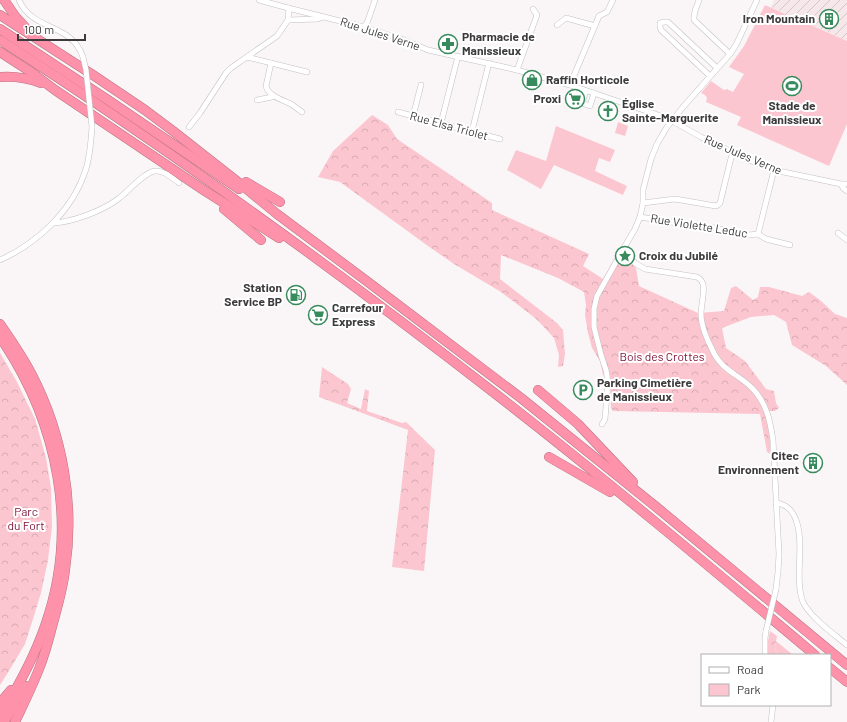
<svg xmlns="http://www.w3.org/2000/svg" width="847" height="722" viewBox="0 0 847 722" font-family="Barlow,sans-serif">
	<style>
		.industrial { fill: url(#industrial-furrows) }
		.green { fill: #fcc6d0 }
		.forest { fill: url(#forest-crowns) }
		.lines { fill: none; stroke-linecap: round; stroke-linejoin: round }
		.street-casing { stroke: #c4c0c1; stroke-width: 6 }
		.highway-casing { stroke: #ba7383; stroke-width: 10 }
		.street { stroke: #fff; stroke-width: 5 }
		.highway { stroke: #fe92aa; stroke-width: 9 }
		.street-bridge-casing { stroke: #c4c0c1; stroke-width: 6; stroke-linecap: butt }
		.street-bridge { stroke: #fff; stroke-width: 5 }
		.labels { text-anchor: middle; stroke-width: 4; stroke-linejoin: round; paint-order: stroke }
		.poi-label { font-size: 12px; font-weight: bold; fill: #3c3a3b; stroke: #fff; text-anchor: start }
		.street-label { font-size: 12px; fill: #3c3a3b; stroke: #fff }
		.park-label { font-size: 12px; fill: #82173c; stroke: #fff }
	</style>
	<defs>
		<pattern id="industrial-furrows" width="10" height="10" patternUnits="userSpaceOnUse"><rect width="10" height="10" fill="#f5e7ea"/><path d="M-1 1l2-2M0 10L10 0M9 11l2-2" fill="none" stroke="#d3c7ca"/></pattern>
		<pattern id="forest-crowns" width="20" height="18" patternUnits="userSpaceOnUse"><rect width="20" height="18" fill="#fcc6d0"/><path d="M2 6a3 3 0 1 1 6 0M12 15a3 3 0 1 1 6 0" fill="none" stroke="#d9abb4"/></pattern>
	</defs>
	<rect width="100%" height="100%" fill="#faf6f7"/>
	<path class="industrial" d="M774,0h73v41l-76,-34z"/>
	<g class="green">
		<path d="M765,5l82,36v83l-18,42 -92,-41 4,-8 -35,-15 1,-4 -2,-3 -4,-2 10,-12 13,9 3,-1 6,3 11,-18 -15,-7 15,-21z"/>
		<path d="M618,122l10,4 -3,10 -10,-3z"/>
		<path d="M556,126l59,24 -5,12 -11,-4 -4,13 32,15 -4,9 -69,-30 -13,24 -34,-19 9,-20 30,11z"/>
		<path d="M776,641l17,14h-16l-2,-8z"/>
	</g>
	<g class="forest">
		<path d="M372,115l16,10 9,14 95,64v7l97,44 -6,12 20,13 17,-30 16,19 3,18 59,27 26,-2 7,-23 5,-2 17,14 5,-3 2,-10h9l33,9 7,-4 11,8 15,14 12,4v67l-21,-19 -34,-21 -6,-23 -12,-7 -23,2 -29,11 4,20 19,13 21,28 8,2 2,12 3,5 -4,3h-10l5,22v21l-3,-2 -7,-38 -147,-3 -2,-3 -1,-31 -7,-2 -3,-14 -8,-13 -4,-15 -3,-18 1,-10 -2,-13 -26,-14 -57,-23 -1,24 57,44 6,7 2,24 -2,12 -5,1 1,-12 -5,-17 -12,-13 -7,-7 -34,-26 -47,-28 -26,-18 -88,-64 -22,-5 15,-26z"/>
		<path d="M0,353l17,29 18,37 11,39 5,30 1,39 -4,33 -7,33 -8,26 -8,25 -16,27 -9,14z"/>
		<path d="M322,367l26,17 3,5 -4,14 14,6 4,-20 4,2 -2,20 35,12 4,-1 29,28 -11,121 -32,-4 16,-137 -89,-33z"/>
		<path d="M770,631l7,5 -2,11 2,8h-9v-14z"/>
	</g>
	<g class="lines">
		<g class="street-casing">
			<g id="street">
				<path d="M19,0c14,32 52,22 64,57"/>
				<path d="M259,0l33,9 64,16 43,13 29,12 89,20 53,15 97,33 34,19 43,21 30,12 67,14h6"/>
				<path d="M699,0c-2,7 -6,12 -5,20l36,34"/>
				<path d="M757,0l-21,45 -6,9 -47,53 -16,20 -10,17 -6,15 -8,31v13l-3,14 -5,12 -10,17 1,4 3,6 6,7 10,6 52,8c3,2 5,3 6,7 2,9 -2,21 -2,30 0,11 6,26 11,35 9,22 27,25 41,40 14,15 17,32 20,51l6,114 -1,18 -2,17"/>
				<path d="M288,20l30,-1 5,-2"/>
				<path d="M557,25l9,-7 29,8"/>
				<path d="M363,27l4,-4 8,-23"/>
				<path d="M247,57l60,15"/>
				<path d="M271,63l-5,23c2,10 17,14 25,18 4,3 7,5 11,8"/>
				<path d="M517,70l20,-55 -4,-6"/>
				<path d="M710,76l-49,-46 -1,-3v-4l4,-1h4l49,46"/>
				<path d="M570,85l29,-69 8,-4 6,-12"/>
				<path d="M586,91l-4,12 8,3 4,-13"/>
				<path d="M257,100l15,-3 1,-2"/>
				<path d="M398,112l102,27"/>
				<path d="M413,116l8,-31"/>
				<path d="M441,123l17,-67"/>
				<path d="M189,127l11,-14 26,-40 5,-5 46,-32 11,-16 1,-12"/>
				<path d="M472,131l17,-68"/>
				<path d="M841,184l2,4 4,3"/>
				<path d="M643,203l32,-4 41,7 2,-1 2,-2 11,-45 2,-5"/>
				<path d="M640,217l56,9 19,2 34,7 9,-1 8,5 24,6"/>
				<path d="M53,223c20,-1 49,-12 65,-24 10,-7 26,-27 37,-28 9,-1 17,7 24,12"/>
				<path d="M838,233l9,7"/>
				<path d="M758,234l16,-64"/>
				<path d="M0,260c38,-17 73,-50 86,-91 4,-13 5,-28 6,-42"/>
				<path d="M602,424l3,-5 3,-37 -2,-12 -5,-15 -7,-28v-18l3,-13 28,-50"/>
				<path d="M776,503c10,1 17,8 20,17 9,24 -2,59 7,82 7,15 32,33 44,43"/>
				<path d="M765,655v-17l1,-7"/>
				<path d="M771,722l2,-17"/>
			</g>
		</g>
		<g class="highway-casing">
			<g id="highway">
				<path d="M4,0l11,16 10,11"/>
				<path d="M0,15l93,60 52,35 28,21 70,55 34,28 91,68 153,116 139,112 187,155"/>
				<path d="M0,29l108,71 131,89"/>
				<path d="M0,40c171,110 336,230 497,355 108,84 213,172 318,260"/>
				<path d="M0,52l31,20 24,18 150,101 74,47"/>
				<path d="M0,77c14,-1 28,1 41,6"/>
				<path d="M246,182l34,20"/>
				<path d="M224,209l37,31"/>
				<path d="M0,324c11,16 23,33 32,51 31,60 43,129 33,195 -2,18 -7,35 -12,53 -4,16 -8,31 -14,46 -7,18 -16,36 -24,53"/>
				<path d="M0,337c58,85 80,190 45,289 -11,32 -27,61 -45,90"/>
				<path d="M538,390l40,34 55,58"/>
				<path d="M549,457l61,35"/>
				<path d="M830,668l17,14"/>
				<path d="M0,703l11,-13"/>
				<path d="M4,722l22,-36"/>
			</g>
		</g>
		<use href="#street" class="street"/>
		<use href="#highway" class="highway"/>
		<g class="street-bridge-casing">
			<g id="street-bridge">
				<path d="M83,57l3,13 6,57"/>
				<path d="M766,631l10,-42"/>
			</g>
		</g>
		<use href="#street-bridge" class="street-bridge"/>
	</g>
	<defs>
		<g id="building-ring" transform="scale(1)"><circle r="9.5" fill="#fff" stroke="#388b5d" stroke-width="1.5"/><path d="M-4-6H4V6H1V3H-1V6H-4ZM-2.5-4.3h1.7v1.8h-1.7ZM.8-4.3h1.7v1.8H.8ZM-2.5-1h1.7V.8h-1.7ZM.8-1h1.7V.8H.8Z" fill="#388b5d"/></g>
		<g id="pharmacy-ring" transform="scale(1)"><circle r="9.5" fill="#fff" stroke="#388b5d" stroke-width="1.5"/><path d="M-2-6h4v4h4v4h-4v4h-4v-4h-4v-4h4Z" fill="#388b5d"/></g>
		<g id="shop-ring" transform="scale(1)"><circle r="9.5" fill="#fff" stroke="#388b5d" stroke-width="1.5"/><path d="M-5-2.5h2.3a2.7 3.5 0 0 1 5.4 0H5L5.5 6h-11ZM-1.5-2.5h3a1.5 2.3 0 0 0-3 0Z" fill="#388b5d"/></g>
		<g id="stadium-ring" transform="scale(1)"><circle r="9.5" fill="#fff" stroke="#388b5d" stroke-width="1.5"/><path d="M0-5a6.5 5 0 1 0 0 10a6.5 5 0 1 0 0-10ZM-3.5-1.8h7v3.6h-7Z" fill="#388b5d"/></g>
		<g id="supermarket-ring" transform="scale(1)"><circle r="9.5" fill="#fff" stroke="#388b5d" stroke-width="1.5"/><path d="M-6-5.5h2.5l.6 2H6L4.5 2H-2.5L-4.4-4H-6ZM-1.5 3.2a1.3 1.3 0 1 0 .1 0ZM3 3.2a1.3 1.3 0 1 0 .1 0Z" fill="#388b5d"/></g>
		<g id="church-ring" transform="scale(1)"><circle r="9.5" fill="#fff" stroke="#388b5d" stroke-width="1.5"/><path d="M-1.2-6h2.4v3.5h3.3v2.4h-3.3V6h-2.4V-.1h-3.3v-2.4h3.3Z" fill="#388b5d"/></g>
		<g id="sight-ring" transform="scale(1)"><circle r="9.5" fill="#fff" stroke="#388b5d" stroke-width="1.5"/><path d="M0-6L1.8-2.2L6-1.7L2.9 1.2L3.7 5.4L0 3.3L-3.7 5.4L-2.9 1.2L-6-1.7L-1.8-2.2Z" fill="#388b5d"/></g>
		<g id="fuel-ring" transform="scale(1)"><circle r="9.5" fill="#fff" stroke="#388b5d" stroke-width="1.5"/><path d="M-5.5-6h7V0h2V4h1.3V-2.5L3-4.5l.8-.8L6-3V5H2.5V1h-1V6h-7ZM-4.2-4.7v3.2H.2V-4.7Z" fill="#388b5d"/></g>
		<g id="parking-ring" transform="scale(1)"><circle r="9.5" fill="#fff" stroke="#388b5d" stroke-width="1.5"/><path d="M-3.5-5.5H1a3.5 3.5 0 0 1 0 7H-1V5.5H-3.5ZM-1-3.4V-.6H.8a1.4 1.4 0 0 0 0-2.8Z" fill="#388b5d"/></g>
	</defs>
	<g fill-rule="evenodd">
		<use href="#building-ring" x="829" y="19"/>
		<use href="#pharmacy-ring" x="448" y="44"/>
		<use href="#shop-ring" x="532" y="80"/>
		<use href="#stadium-ring" x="792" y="86"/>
		<use href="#supermarket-ring" x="575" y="99"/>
		<use href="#church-ring" x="608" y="111"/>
		<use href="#sight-ring" x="625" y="256"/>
		<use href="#fuel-ring" x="296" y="295"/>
		<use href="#supermarket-ring" x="318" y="315"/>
		<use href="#parking-ring" x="583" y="390"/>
		<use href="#building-ring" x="813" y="463"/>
	</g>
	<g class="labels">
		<g class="poi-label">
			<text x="815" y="23" text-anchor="end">Iron Mountain</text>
			<text x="462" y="41">Pharmacie de<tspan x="462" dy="14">Manissieux</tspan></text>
			<text x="546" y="84">Raffin Horticole</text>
			<text x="561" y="103" text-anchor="end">Proxi</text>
			<text x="622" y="108">Église<tspan x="622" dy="14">Sainte-Marguerite</tspan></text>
			<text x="792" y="110" text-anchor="middle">Stade de<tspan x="792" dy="14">Manissieux</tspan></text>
			<text x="639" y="260">Croix du Jubilé</text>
			<text x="282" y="292" text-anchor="end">Station<tspan x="282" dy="14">Service BP</tspan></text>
			<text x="332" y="312">Carrefour<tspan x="332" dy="14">Express</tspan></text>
			<text x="597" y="387">Parking Cimetière<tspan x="597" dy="14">de Manissieux</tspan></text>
			<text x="799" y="460" text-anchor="end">Citec<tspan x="799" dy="14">Environnement</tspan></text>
		</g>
		<g class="street-label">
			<text transform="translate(380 34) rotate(18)" y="4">Rue Jules Verne</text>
			<text transform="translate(449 126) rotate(15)" y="4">Rue Elsa Triolet</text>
			<text transform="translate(743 155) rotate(23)" y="4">Rue Jules Verne</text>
			<text transform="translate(699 226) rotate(9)" y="4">Rue Violette Leduc</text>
		</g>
		<g class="park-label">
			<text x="662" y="361">Bois des Crottes</text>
			<text x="26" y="516">Parc<tspan x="26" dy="14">du Fort</tspan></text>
		</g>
	</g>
	<rect x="701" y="654" width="130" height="52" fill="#ffffff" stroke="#b1b0b1"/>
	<rect x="709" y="667" width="20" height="6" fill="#ffffff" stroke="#b1b0b1"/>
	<text x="737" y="674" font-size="12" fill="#3c3a3b">Road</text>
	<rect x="709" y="684" width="20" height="12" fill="#fcc6d0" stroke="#b1b0b1"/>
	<text x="737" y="694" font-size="12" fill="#3c3a3b">Park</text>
	<path d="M18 34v6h67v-6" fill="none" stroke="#3c3a3b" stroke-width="2"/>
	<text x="24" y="34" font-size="12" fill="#3c3a3b" stroke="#ffffff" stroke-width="3" paint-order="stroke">100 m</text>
</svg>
